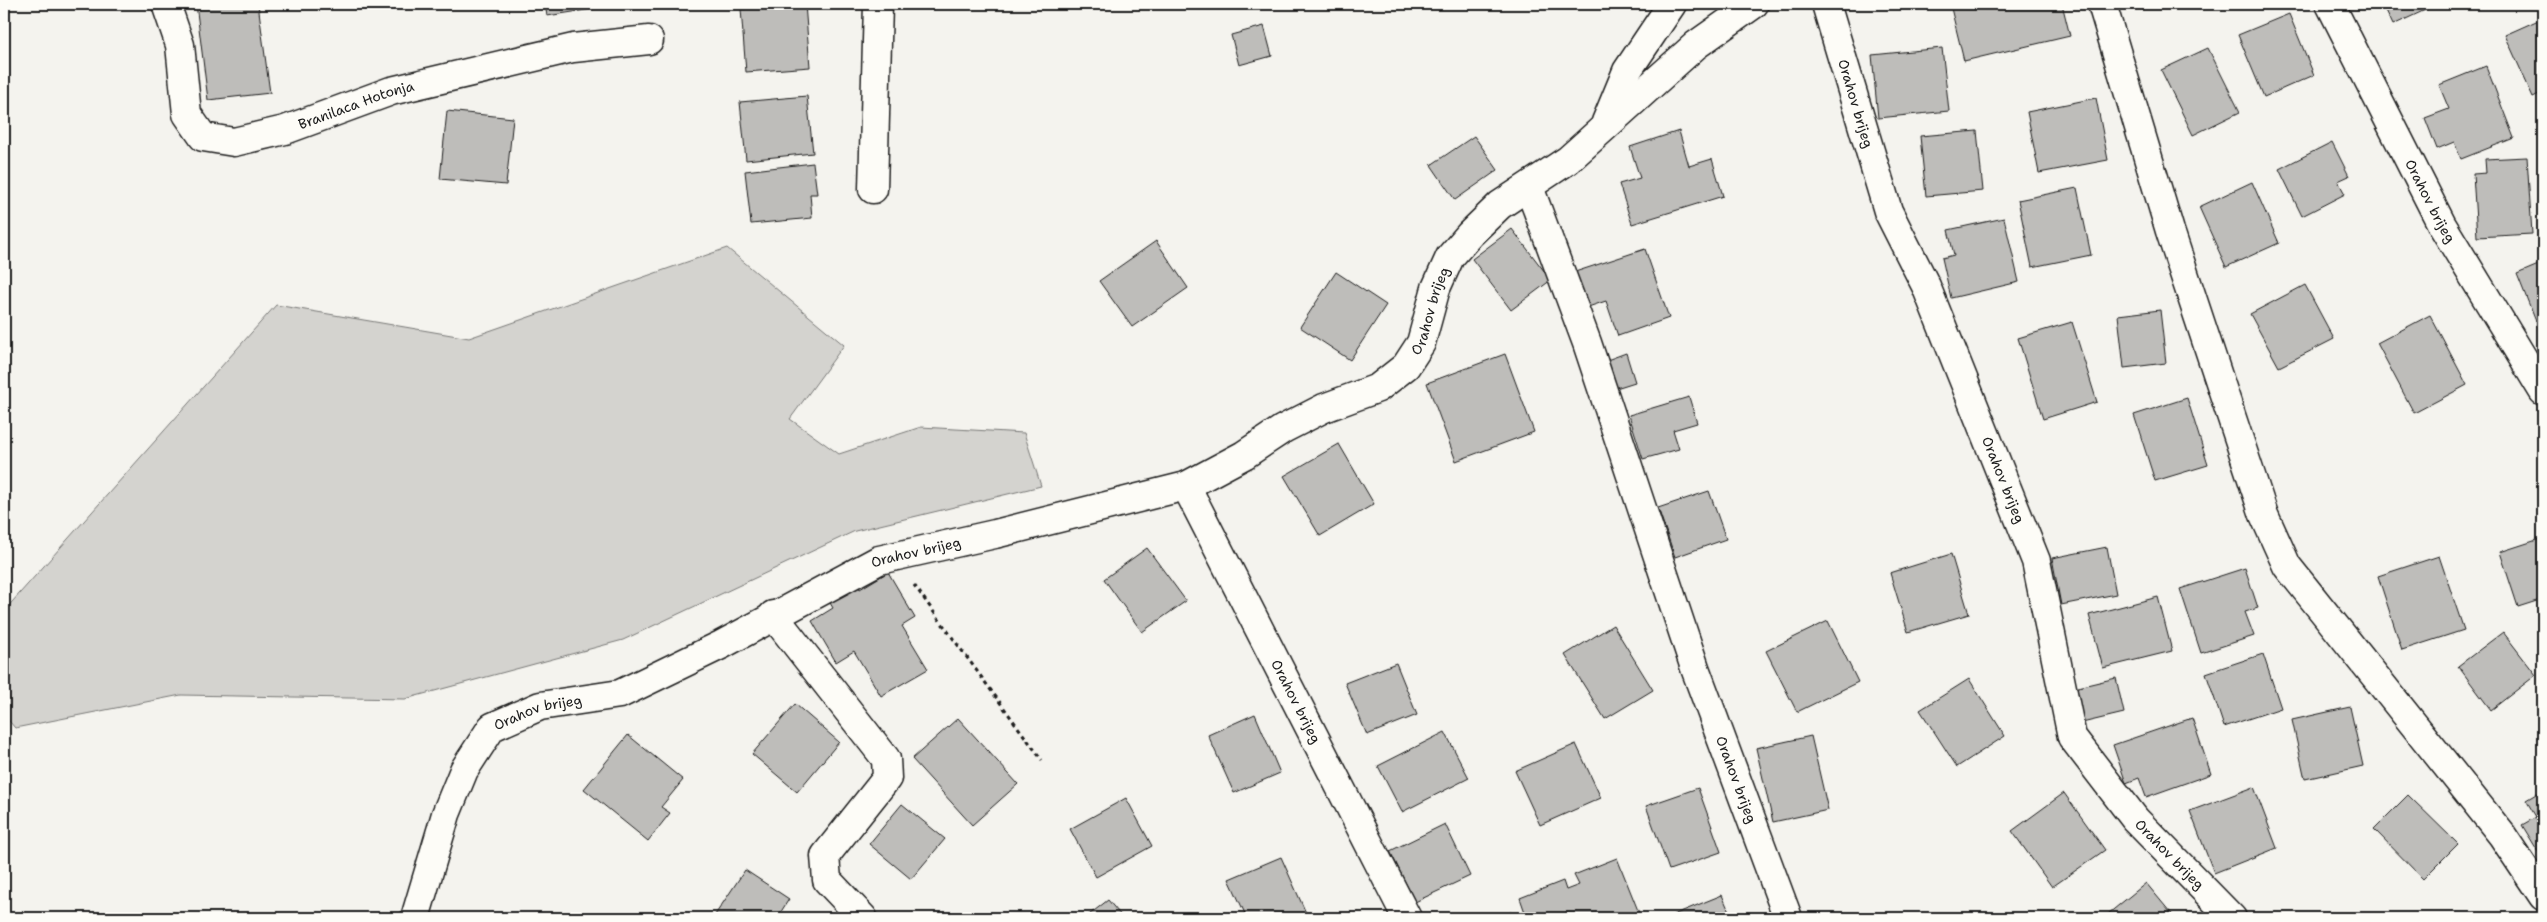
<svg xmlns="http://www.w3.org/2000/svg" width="2547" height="922" viewBox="0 0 2547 922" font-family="'Shantell Sans',sans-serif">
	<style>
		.green { fill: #d4d3cf; stroke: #787876 }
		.building { fill: #bebdba; stroke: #1c1c1c }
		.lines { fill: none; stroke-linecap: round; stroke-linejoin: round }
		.minor-casing { stroke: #1c1c1c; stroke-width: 31 }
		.path { stroke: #1c1c1c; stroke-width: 3; stroke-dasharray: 4 4; stroke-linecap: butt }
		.minor { stroke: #fdfcf7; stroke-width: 28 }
		.labels { text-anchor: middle; stroke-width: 4.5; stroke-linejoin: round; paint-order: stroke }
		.street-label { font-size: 14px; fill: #1c1c1c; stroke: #fdfcf7 }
	</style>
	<rect width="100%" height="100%" fill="#f4f3ee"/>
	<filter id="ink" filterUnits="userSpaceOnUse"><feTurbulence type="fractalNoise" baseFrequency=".02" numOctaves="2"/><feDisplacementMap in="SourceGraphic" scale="10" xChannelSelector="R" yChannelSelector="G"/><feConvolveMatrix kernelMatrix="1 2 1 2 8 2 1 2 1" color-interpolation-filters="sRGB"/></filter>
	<g filter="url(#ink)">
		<path class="green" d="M727,248l117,97 -54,74 49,35 82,-27 103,6 17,53 -186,45 -232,109 -218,59 -224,-4 -166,33 -11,-13v-104l272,-306 193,33z"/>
		<g class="building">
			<path d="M196,4h62l12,89 -62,7z"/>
			<path d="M545,4h60v3l-58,9z"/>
			<path d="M805,4l5,63 -64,5 -5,-63z"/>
			<path d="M1950,4h112l8,32 -106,25z"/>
			<path d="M2383,4h55l-45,21z"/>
			<path d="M2289,14l25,61 -50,22 -26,-62z"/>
			<path d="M2543,18v74l-10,5 -28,-62z"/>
			<path d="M1264,26l8,30 -33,9 -8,-30z"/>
			<path d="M1942,48l7,63 -71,7 -6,-63z"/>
			<path d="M2208,48l32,64 -47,23 -32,-65z"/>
			<path d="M2486,66l28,72 -53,21 -7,-17 -17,7 -12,-31 24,-9 -10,-24z"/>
			<path d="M807,96l6,57 -67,7 -6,-58z"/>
			<path d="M2096,98l12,62 -69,13 -12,-61z"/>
			<path d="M447,111l66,7 -7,67 -66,-6z"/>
			<path d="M1679,131l10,35 23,-7 11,37 -91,28 -13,-40 21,-6 -10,-31z"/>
			<path d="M1977,131l6,60 -57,5 -6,-60z"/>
			<path d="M1474,136l24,34 -43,30 -24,-35z"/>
			<path d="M2332,142l17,34 -11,5 7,13 -43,22 -23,-47z"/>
			<path d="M2527,157l5,77 -55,3 -4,-63 13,-1 -1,-14z"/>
			<path d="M813,163l4,31h-7l2,24 -61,6 -6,-53z"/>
			<path d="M2252,182l27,61 -53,24 -27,-60z"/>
			<path d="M2077,188l14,67 -59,12 -14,-67z"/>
			<path d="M2004,218l15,64 -68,16 -9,-40 12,-3 -6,-25z"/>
			<path d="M1512,229l39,51 -40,30 -39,-51z"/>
			<path d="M1156,241l32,47 -56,39 -33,-46z"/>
			<path d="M1645,249l24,69 -51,18 -12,-35 -18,6 -13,-35z"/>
			<path d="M2543,263v76l-26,-65z"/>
			<path d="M1336,272l50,33 -36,55 -50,-33z"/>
			<path d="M2305,285l29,54 -55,28 -29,-53z"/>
			<path d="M2160,310l6,53 -42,5 -6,-53z"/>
			<path d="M2430,315l37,70 -53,28 -37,-70z"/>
			<path d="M2072,322l25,80 -54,17 -25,-81z"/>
			<path d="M1626,353l9,29 -19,6 -9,-28z"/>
			<path d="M1505,354l29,78 -78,29 -29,-78z"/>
			<path d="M1689,397l8,26 -24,7 6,19 -36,10 -14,-44z"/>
			<path d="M2187,398l21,67 -53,16 -21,-66z"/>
			<path d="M1339,444l35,60 -54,32 -36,-60z"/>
			<path d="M1709,491l17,48 -51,18 -17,-49z"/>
			<path d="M2543,538v61l-25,8 -18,-55z"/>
			<path d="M2107,547l9,47 -55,11 -9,-47z"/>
			<path d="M1147,548l39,53 -44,31 -38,-53z"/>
			<path d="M1951,554l18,60 -61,18 -18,-59z"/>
			<path d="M2439,556l25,74 -62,20 -24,-74z"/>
			<path d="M2245,568l13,40 -13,4 9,24 -53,17 -21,-64z"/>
			<path d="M888,572l27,46 -13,8 26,43 -47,27 -27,-45 -18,11 -24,-41 21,-13 -7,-12 29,-16 5,9z"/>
			<path d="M2158,597l14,54 -69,17 -14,-53z"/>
			<path d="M1828,621l30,61 -61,30 -31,-61z"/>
			<path d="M1613,625l40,65 -48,29 -40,-64z"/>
			<path d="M2503,632l33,43 -45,35 -33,-44z"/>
			<path d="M2263,654l18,54 -57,19 -18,-54z"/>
			<path d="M1396,663l21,52 -50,20 -22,-52z"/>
			<path d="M2116,678l8,35 -42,10 -8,-35z"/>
			<path d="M1969,679l36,57 -48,31 -37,-57z"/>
			<path d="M795,704l44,38 -42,50 -45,-38z"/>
			<path d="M2350,707l13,59 -58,13 -13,-59z"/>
			<path d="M1255,714l25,59 -46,20 -26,-58z"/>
			<path d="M958,718l60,66 -46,41 -60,-66z"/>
			<path d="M2192,718l19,56 -65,23 -7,-19 -13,5 -13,-38z"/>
			<path d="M1445,732l24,46 -67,34 -24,-46z"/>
			<path d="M628,735l55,45 -22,27 9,6 -22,28 -64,-52z"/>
			<path d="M1811,736l17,74 -55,12 -17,-74z"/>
			<path d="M1576,744l25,54 -61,27 -25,-54z"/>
			<path d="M2254,787l23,61 -63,25 -24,-62z"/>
			<path d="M1698,788l23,64 -52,18 -23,-64z"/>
			<path d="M2543,790v66h-2l-19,-31 14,-8 -10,-17z"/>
			<path d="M2064,793l41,57 -53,37 -40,-56z"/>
			<path d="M2408,795l50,49 -35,35 -49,-50z"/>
			<path d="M1126,798l26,48 -56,31 -26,-48z"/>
			<path d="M902,804l43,35 -34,40 -42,-35z"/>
			<path d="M1445,824l25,52 -55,26 -25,-51z"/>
			<path d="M1281,857l25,56 -12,5h-47l-18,-39z"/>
			<path d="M1617,858l24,60h-114l-7,-20 43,-17 3,9 13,-5 -5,-10z"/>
			<path d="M745,870l44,29 -12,19h-64z"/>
			<path d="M2146,883l29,35h-72z"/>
			<path d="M1722,895l10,23h-57l-2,-3z"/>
			<path d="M1108,900l15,18h-38z"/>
			<path d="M1511,912l3,6h-18z"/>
		</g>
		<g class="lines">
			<g class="minor-casing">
				<g id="minor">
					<path id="s1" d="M166,4l14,41 7,69 16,23 31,5 51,-12 106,-39 182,-43 76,-8"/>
					<path id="s2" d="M1826,4l62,207 38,75 110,275 36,176 63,82 97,99"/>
					<path d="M2102,4l68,227 94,284 23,51 215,269 41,61"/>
					<path id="s3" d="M2330,4l112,221 101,166"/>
					<path d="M1606,122l21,-51 45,-67"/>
					<path id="s4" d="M1529,187l58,156 108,325 93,250"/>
					<path d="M873,189l5,-185"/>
					<path id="s5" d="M1186,486l221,432"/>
					<path d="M773,615l113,144 1,19 -62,78 2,24 36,38"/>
					<path id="s6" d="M415,918l31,-104 18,-44 28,-43 48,-21 80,-12 101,-49 158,-85 116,-26 191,-48 58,-31 39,-26 41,-21 54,-20 28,-22 15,-23 15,-55 14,-31 20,-23 30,-29 68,-45 128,-115 58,-41"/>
				</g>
			</g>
			<path class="path" d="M914,585l128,175"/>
			<use href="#minor" class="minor"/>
		</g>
	</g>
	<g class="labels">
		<g class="street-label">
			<text dy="5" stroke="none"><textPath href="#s2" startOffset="104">Orahov brijeg</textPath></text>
			<text dy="5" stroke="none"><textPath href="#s1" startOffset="300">Branilaca Hotonja</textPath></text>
			<text dy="5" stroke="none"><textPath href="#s3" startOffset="221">Orahov brijeg</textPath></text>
			<text dy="5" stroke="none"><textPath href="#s6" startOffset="1261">Orahov brijeg</textPath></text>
			<text dy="5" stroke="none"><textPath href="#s2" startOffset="509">Orahov brijeg</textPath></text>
			<text dy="5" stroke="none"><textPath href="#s6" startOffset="670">Orahov brijeg</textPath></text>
			<text dy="5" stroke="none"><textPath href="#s5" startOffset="242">Orahov brijeg</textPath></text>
			<text dy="5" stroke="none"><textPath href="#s6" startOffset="256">Orahov brijeg</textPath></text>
			<text dy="5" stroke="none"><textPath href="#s4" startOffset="628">Orahov brijeg</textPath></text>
			<text dy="5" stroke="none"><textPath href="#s2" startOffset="929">Orahov brijeg</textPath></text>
		</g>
	</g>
	<rect width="2547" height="922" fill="none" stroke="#fdfcf7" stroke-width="20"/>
	<rect x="10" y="10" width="2527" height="902" fill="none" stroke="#1c1c1c" stroke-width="2" filter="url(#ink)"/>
</svg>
